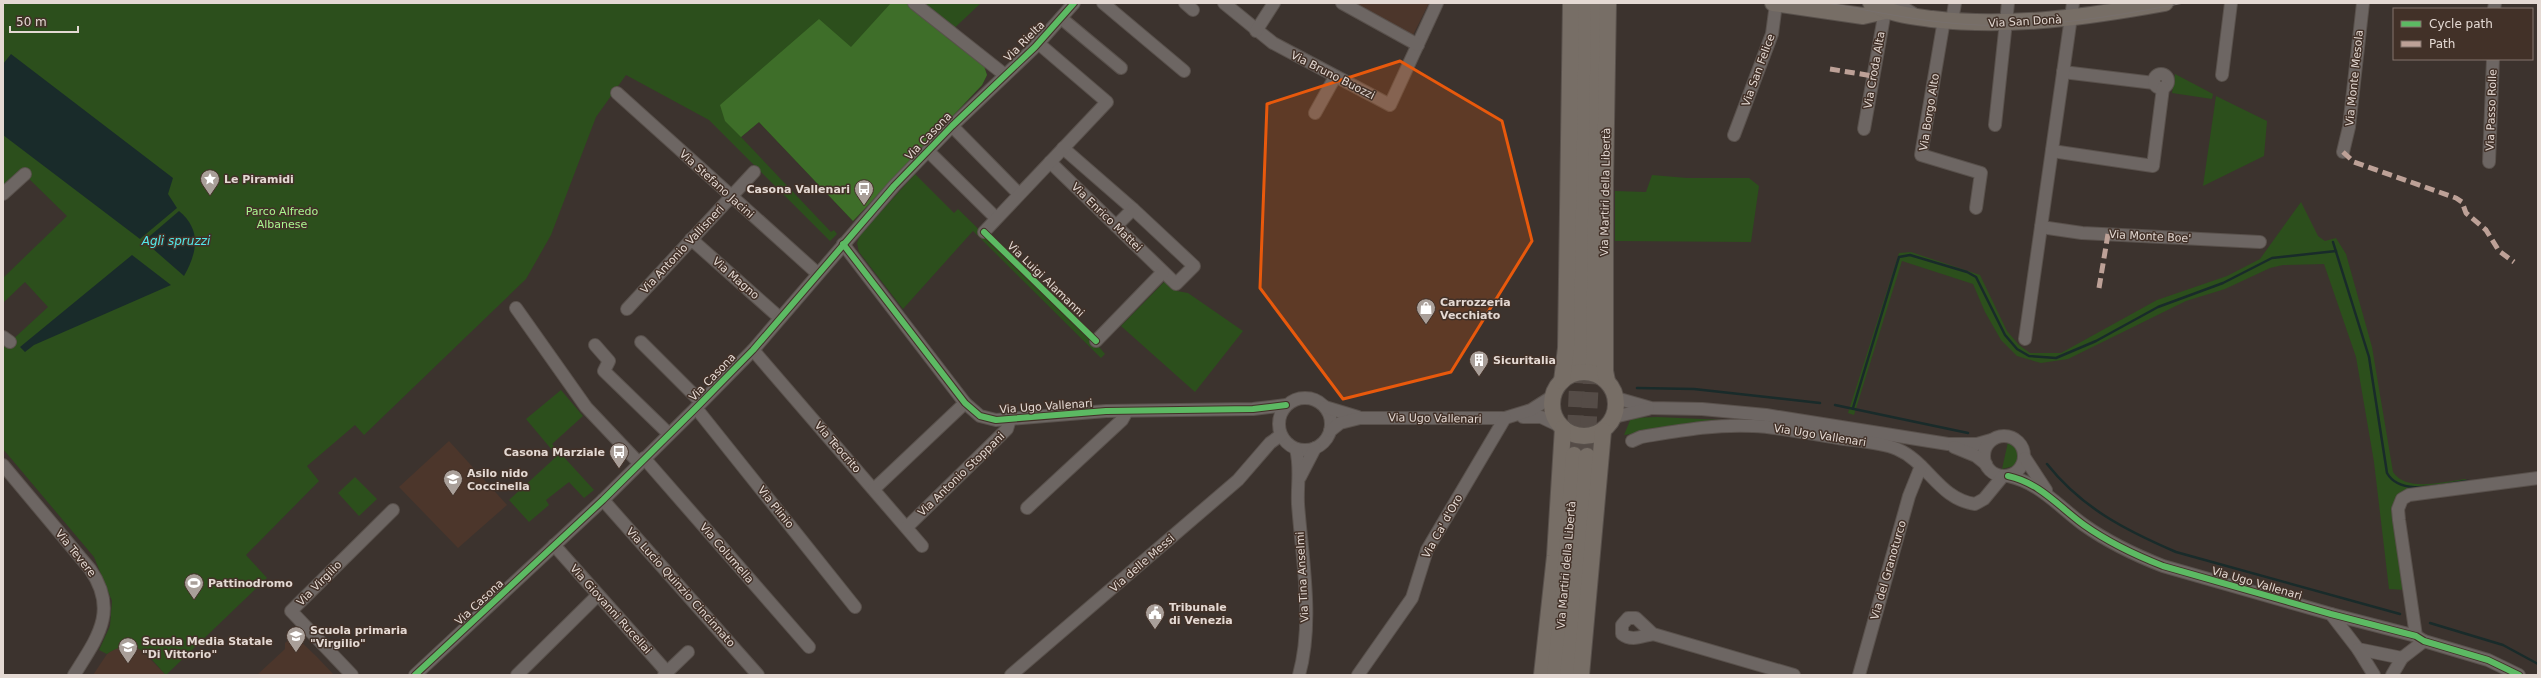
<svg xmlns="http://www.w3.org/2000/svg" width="2541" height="678" viewBox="0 0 2541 678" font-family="'DejaVu Sans',sans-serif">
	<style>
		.built { fill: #4c362b }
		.green { fill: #2c4f1c }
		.forest { fill: #3e6e29 }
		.water { fill: #192b2a }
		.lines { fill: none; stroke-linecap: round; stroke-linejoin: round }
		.stream { stroke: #192b2a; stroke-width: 2.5 }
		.major-tunnel { stroke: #554c47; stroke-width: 16; stroke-dasharray: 16 8; stroke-linecap: butt }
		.minor-casing { stroke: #59514c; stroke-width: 14 }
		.major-casing { stroke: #59514c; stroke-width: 18 }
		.minor { stroke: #6d6663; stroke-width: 12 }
		.major { stroke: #776e66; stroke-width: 16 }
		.tram { stroke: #77706d; stroke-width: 1 }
		.quiet { stroke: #bda197; stroke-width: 5; stroke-dasharray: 10 5; stroke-linecap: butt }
		.cycleway-casing { stroke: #423128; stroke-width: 8 }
		.cycleway { stroke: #5cba63; stroke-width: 6 }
		.marked { fill: #e8590c; fill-opacity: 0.2; stroke: #e8590c; stroke-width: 3; stroke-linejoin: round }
		.labels { text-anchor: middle; stroke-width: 3; stroke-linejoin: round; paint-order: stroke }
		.street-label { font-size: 11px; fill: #e4d9d3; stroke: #423128 }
		.poi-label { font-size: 11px; font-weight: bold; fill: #e4d9d3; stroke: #423128; text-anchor: start }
		.park-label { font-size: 11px; fill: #a8f68e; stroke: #423128 }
		.water-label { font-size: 12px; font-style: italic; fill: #52e9ea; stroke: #423128 }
	</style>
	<rect width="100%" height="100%" fill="#3c332e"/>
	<g class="built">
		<path d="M1349,3h80l-17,34z"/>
		<path d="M449,441l58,64 -49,43 -59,-61z"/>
		<path d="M294,635l23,22 17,18h-77l28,-26v-6z"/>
		<path d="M125,645l14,3 27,27h-73l14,-21 12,-8z"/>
	</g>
	<g class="green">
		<path d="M3,3h978l-35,33 38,30 3,9 -5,10 -129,136 -94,-99 -18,15 90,95 3,-2 3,4 -7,7 -121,-121 -83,-45 -30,42 -45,118 -25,44 -162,156 -9,-10 -48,41 12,15 -73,74 21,23 -101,97c-19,-20 -30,-41 -59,-21l-8,-4 11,-24 2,-25 -18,-44 -91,-108v-111l7,4 38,-35 -23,-25 -22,21v-25l64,-62 -47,-46 -17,17z"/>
		<path d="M2175,74l38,20 -1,5 -40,-6z"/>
		<path d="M2216,96l51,25 -3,35 -61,30z"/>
		<path d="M915,174l39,39 4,-4 142,139 5,6 -4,4 -128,-127 -70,78 -44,-57 -2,-9 3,-8z"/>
		<path d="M1652,175l35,3h62l10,8 -8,56 -136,-1v-50l31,1z"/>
		<path d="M2301,202l17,34 7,5 11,-3 10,16 26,93 21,125c14,21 52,9 73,7l2,5 -68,11 6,95 -17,-1 -15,-127 -18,-105 -32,-93 -41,1 -13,3 -45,21 -39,12 -118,58 -27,4 -24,-7 -16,-16 -16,-28 -12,-28 -71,-23 -48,154 -6,-2 51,-160 12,-1 69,23 27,56 12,14 11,8h31l96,-53 70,-24 33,-17z"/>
		<path d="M1165,281l12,10 11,2 55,38 -48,61 -74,-66z"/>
		<path d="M561,390l22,26 -31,28 42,46 -10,8 -15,-16 -23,18 3,5 -20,17 -20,-22 48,-44 -31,-37z"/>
		<path d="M1657,417l111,5 -65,3 -79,10 7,-17z"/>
		<path d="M2008,442l10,7 1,9 -5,8 -12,3z"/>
		<path d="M355,477l22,22 -18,17 -21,-23z"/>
	</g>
	<path class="forest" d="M891,3h23l37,29 -5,5 38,29 3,9 -5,10 -129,136 -94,-99 -18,15 -16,-16 -5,-16 99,-86 32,28z"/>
	<g class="water">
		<path d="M11,54l162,124 -5,16 9,14 -37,31 -137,-104v-71z"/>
		<path d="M179,211c23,19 18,42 5,65l-40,-35z"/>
		<path d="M132,255l39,30 -137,60 -9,7 -5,-5z"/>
	</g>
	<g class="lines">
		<g class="stream">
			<path d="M2333,242l36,115 18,116c14,25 58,10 81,8"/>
			<path d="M1637,388l57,1 126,14"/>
			<path d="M1835,405l133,28"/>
			<path d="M1853,408l46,-151 11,-2 57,17 9,5 29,58 12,14 12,7 27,2 40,-17 62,-34 65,-24 49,-25 64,-7"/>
			<path d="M2047,464c35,44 78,66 129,88l224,62"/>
			<path d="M2430,623l73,22 35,19"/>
		</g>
		<g class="major-tunnel">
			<path d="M1574,455l4,-93"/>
			<path d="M1587,456l5,-96"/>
		</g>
		<g class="minor-casing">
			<g id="minor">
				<path d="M914,3l91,72"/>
				<path d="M1103,3l81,68"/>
				<path d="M1185,3l8,7"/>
				<path d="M1224,3l49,40 117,62 47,-102"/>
				<path d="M1342,3l76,42"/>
				<path d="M1896,3l18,11"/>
				<path d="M2494,9l1,-6"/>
				<path d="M1061,18l60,50"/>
				<path d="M1944,20l-23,135 60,18 -5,35"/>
				<path d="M1952,21l3,-18"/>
				<path d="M1256,31l18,-28"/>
				<path d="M2063,72l91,11"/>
				<circle cx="2161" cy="81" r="7"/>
				<path d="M2222,75l9,-72"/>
				<path d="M617,93l200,180"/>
				<path d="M1315,113l20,-36"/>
				<path d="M1995,125l13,-122"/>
				<path d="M952,126l67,68"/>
				<path d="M1864,129l21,-118"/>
				<path d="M1734,135l38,-101 4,-30"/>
				<path d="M1063,148l70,61 -17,17"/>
				<path d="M928,151l68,67"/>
				<path d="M2052,151l101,15 10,-78"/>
				<path d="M2343,152l6,-25 14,-124"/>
				<path d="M1050,162l126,122 18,-18 -61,-57"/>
				<path d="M2489,162l4,-103"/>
				<path d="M3,194l22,-20"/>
				<path d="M2041,227l41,6 178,9"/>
				<path d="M984,232l123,-130 -69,-59"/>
				<path d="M691,239l89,79"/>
				<path d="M843,244l122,159 15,13 16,4 110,-9 147,-2 33,-4"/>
				<path d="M516,308l70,99 53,56"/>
				<path d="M627,309l127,-137"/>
				<path d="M3,337l7,5"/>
				<path d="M2025,339l48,-336"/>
				<path d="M1096,341l67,-69"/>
				<path d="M641,342l60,60"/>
				<path d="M595,345l14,16 -5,10 65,63"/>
				<path d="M753,350l169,196"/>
				<circle cx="1305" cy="424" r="26"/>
				<path d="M1616,398l35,10 51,1 64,6 182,29h29l14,-4"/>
				<path d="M1325,407l33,10"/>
				<path d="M696,408l159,199"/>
				<path d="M1523,417h18l19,9"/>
				<path d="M1614,417l34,-8"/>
				<path d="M1330,431l10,-8 20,-5h145l26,-8 22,-14"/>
				<circle cx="2004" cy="456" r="20"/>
				<path d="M1632,441l9,-4c37,-6 74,-13 112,-11 28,1 57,8 85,12 19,3 42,4 59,11 31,13 42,50 78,55l9,-5 19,-23"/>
				<path d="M1954,447l22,9 10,8"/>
				<path d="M1296,449c5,19 1,36 2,55 4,55 16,117 1,171"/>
				<path d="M644,458l165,189"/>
				<path d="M2025,458l21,32"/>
				<path d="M3,465l87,104c29,42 7,69 -16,106"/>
				<path d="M2008,476c32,7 50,30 76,49 24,17 51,30 79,41l168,48 85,22 8,5 64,19 31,15"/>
				<path d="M1300,477l15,-29"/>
				<path d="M874,489l91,-86"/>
				<path d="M603,500l155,175"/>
				<path d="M1027,508l95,-88 5,-9"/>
				<path d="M907,527l100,-98 3,-10"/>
				<path d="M554,545l113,127"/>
				<path d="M2331,614l27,35 44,9"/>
				<path d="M1653,634c-11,2 -21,8 -31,0v-9l6,-7h8l17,16 141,41"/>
				<path d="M2416,636l-17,-116 -1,-11 4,-10 7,-4 129,-17"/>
				<path d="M2358,649l16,26"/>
				<path d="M352,675l-61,-64 102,-101"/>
				<path d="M415,675l188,-175 93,-92 57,-58 141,-164 58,-60 83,-79 39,-44"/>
				<path d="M517,675l81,-80"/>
				<path d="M664,675l24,-23"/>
				<path d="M1011,675l227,-195 32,-37 11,-8"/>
				<path d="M1358,675l54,-77 15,-48 78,-132"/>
				<path d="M1859,675l50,-179 12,-30"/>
				<path d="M2392,675l10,-17 22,-17"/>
			</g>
		</g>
		<g class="major-casing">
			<g id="major">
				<path d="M1773,3l90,13 22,-5"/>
				<path d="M1871,3c19,11 39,13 61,16 78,9 156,-2 233,-16"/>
				<path d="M1592,360l4,-357"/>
				<path d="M1578,362l5,-359"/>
				<circle cx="1584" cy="404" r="32"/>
				<path d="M1562,381l4,-33 5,-345"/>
				<path d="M1607,381l-2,-10v-187l3,-181"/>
				<path d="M1542,675l13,-119 8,-128"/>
				<path d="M1555,675l10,-95 9,-125"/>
				<path d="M1568,675l10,-94 9,-125"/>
				<path d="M1581,675l22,-244"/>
			</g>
		</g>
		<use href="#minor" class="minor"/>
		<use href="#major" class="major"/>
		<path class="tram" d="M1827,3c50,9 100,20 151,22 68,3 138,-9 206,-22"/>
		<g class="quiet">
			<path d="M1830,69l43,7"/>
			<path d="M2343,152l11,10 102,36 6,4 4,11 20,17 13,21 15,11"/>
			<path d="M2099,288l9,-54"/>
		</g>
		<g class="cycleway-casing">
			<g id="cycleway">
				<path d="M984,232l112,109"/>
				<path d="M843,244l122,159 15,13 16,4 110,-9 147,-2 33,-4"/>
				<path d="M2008,476c32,7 50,30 76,49 24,17 51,30 79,41l168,48 85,22 8,5 64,19 31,15"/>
				<path d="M415,675l188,-175 93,-92 57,-58 141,-164 58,-60 83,-79 39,-44"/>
			</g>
		</g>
		<use href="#cycleway" class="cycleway"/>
	</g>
	<path class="marked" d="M1400,61l102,60 30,120 -81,131 -108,27 -83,-111 7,-184z"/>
	<defs>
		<g id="sight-pin" transform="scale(1)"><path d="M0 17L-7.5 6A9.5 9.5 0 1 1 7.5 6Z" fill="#a99f99" stroke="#423128"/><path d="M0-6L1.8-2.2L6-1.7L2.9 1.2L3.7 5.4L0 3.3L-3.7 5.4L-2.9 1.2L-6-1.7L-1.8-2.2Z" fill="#fff"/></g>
		<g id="bus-pin" transform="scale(1)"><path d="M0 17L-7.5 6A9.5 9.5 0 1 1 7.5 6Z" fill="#a99f99" stroke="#423128"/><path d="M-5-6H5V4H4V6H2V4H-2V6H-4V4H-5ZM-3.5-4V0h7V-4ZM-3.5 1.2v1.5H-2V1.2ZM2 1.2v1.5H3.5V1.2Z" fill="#fff"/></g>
		<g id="shop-pin" transform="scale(1)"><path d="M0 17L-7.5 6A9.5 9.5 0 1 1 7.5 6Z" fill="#a99f99" stroke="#423128"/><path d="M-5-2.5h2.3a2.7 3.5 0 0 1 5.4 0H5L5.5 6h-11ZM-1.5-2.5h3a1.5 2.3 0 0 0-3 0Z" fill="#fff"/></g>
		<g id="building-pin" transform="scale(1)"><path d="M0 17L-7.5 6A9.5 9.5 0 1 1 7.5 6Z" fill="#a99f99" stroke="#423128"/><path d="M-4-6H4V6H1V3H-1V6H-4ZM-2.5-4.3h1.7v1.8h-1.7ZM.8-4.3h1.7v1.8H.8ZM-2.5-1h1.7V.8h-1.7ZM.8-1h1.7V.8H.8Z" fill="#fff"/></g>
		<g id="school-pin" transform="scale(1)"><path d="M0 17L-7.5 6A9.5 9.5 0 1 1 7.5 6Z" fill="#a99f99" stroke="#423128"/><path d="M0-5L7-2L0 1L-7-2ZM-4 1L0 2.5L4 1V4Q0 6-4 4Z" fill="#fff"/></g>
		<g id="stadium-pin" transform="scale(1)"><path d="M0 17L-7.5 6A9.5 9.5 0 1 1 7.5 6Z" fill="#a99f99" stroke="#423128"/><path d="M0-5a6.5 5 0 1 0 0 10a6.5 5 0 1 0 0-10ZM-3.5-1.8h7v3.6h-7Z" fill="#fff"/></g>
		<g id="civic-pin" transform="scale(1)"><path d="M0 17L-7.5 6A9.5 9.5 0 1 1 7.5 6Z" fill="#a99f99" stroke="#423128"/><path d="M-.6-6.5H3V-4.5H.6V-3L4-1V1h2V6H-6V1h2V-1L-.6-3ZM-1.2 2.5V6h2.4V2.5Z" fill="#fff"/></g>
	</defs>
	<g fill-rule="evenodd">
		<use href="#sight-pin" x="210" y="179"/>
		<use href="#bus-pin" x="864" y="189"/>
		<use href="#shop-pin" x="1426" y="308"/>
		<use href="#building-pin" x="1479" y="360"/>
		<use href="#bus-pin" x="619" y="452"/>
		<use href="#school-pin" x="453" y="479"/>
		<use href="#stadium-pin" x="194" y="583"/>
		<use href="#civic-pin" x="1155" y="613"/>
		<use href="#school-pin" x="296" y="636"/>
		<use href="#school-pin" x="128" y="647"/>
	</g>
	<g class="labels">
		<g class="street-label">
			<text transform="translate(2025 21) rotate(-3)" y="4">Via San Donà</text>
			<text transform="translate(1024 41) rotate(-45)" y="4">Via Rielta</text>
			<text transform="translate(1758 70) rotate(-70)" y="4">Via San Felice</text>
			<text transform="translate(1874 70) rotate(-80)" y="4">Via Croda Alta</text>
			<text transform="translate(1333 75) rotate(27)" y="4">Via Bruno Buozzi</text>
			<text transform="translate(2354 78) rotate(-84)" y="4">Via Monte Mesola</text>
			<text transform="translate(2491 110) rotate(-88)" y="4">Via Passo Rolle</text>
			<text transform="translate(1929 112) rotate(-81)" y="4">Via Borgo Alto</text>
			<text transform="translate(928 136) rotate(-46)" y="4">Via Casona</text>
			<text transform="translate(717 184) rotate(42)" y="4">Via Stefano Jacini</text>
			<text transform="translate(1605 192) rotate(-89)" y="4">Via Martiri della Libertà</text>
			<text transform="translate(1107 217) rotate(44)" y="4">Via Enrico Mattei</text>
			<text transform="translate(2150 236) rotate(3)" y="4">Via Monte Boe'</text>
			<text transform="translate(682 249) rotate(-47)" y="4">Via Antonio Vallisneri</text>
			<text transform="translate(736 278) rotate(41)" y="4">Via Magno</text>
			<text transform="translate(1046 279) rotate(44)" y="4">Via Luigi Alamanni</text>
			<text transform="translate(712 377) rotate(-46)" y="4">Via Casona</text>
			<text transform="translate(1046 406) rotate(-4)" y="4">Via Ugo Vallenari</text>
			<text transform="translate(1435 418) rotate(1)" y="4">Via Ugo Vallenari</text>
			<text transform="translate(1820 435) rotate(9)" y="4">Via Ugo Vallenari</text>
			<text transform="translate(838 447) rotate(49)" y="4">Via Teocrito</text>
			<text transform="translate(961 474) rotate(-44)" y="4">Via Antonio Stoppani</text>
			<text transform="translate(776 507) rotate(51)" y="4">Via Plinio</text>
			<text transform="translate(1442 526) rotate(-61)" y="4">Via Ca' d'Oro</text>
			<text transform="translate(76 553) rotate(51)" y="4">Via Tevere</text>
			<text transform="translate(727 553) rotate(49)" y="4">Via Columella</text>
			<text transform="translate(1142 563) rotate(-41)" y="4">Via delle Messi</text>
			<text transform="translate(1566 565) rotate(-85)" y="4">Via Martiri della Libertà</text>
			<text transform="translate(1888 570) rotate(-74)" y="4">Via del Granoturco</text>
			<text transform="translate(1302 577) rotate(-93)" y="4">Via Tina Anselmi</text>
			<text transform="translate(319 583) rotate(-45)" y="4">Via Virgilio</text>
			<text transform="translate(2257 583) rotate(16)" y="4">Via Ugo Vallenari</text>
			<text transform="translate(681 587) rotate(48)" y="4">Via Lucio Quinzio Cincinnato</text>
			<text transform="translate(479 602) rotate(-43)" y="4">Via Casona</text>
			<text transform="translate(611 609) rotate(48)" y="4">Via Giovanni Rucellai</text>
		</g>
		<g class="poi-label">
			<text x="224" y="183">Le Piramidi</text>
			<text x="850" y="193" text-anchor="end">Casona Vallenari</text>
			<text x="1440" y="306">Carrozzeria<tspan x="1440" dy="13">Vecchiato</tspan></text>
			<text x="1493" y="364">Sicuritalia</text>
			<text x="605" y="456" text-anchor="end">Casona Marziale</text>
			<text x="467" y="477">Asilo nido<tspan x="467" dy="13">Coccinella</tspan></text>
			<text x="208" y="587">Pattinodromo</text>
			<text x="1169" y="611">Tribunale<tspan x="1169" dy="13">di Venezia</tspan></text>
			<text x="310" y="634">Scuola primaria<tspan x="310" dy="13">"Virgilio"</tspan></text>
			<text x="142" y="645">Scuola Media Statale<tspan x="142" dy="13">"Di Vittorio"</tspan></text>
		</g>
		<g class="park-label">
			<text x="282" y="215">Parco Alfredo<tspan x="282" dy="13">Albanese</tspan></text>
		</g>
		<g class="water-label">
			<text x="176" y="245">Agli spruzzi</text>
		</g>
	</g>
	<rect width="2541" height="678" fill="none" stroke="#e4d9d3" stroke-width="8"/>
	<rect x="2393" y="8" width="140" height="52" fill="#423128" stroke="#83746c"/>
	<rect x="2401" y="21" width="20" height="6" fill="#5cba63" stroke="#83746c"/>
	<text x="2429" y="28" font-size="12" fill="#e4d9d3">Cycle path</text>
	<rect x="2401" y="41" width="20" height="6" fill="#bda197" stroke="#83746c"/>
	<text x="2429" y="48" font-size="12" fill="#e4d9d3">Path</text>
	<path d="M10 26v6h68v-6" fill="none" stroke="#e4d9d3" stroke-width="2"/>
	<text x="16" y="26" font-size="12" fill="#e4d9d3" stroke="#423128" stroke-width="3" paint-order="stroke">50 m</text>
</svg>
